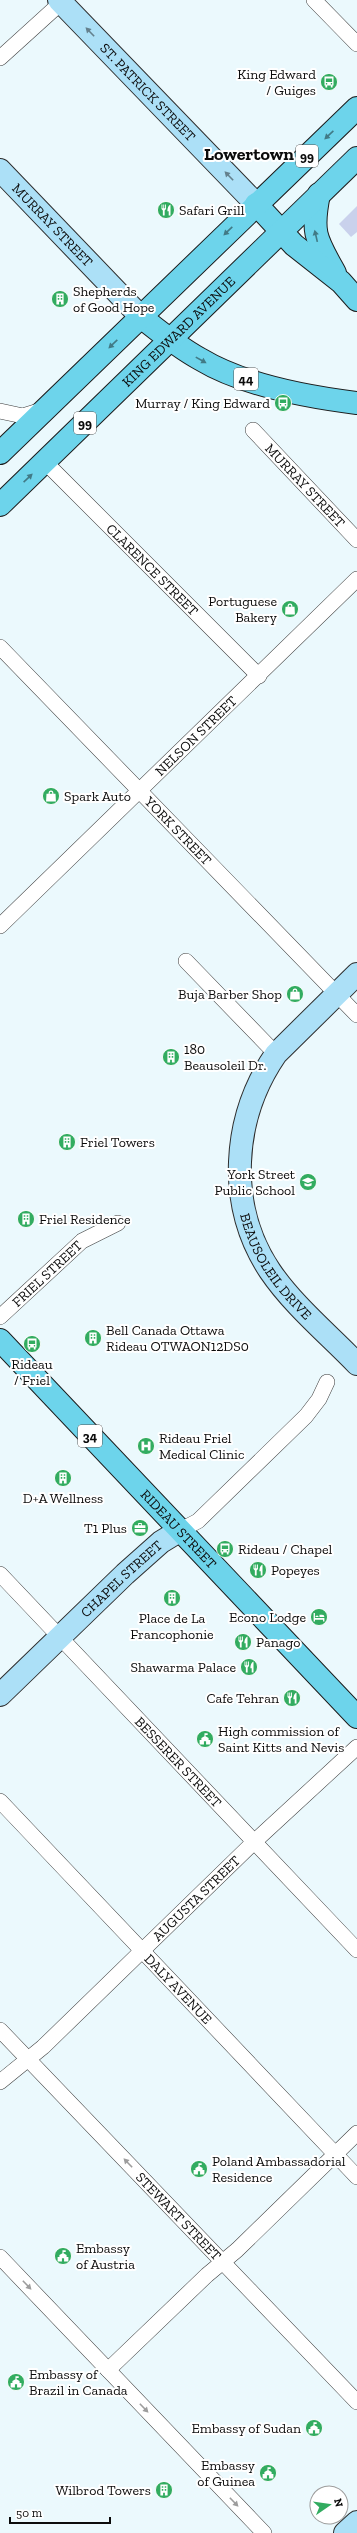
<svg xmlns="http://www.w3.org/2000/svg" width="357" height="2533" viewBox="0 0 357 2533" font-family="'Zilla Slab',serif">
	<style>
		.pitch { fill: #c9d1ec }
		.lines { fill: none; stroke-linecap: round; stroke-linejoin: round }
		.street-casing { stroke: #3e3e3e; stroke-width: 16 }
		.secondary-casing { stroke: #2d2d2d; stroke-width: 24 }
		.primary-casing { stroke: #1c1c1c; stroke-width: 24 }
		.street { stroke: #fff; stroke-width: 15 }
		.secondary { stroke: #ace0f7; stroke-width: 22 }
		.primary { stroke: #6dd4eb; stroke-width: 22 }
		.oneway { fill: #64808d }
		.oneway2 { fill: #417a86 }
		.oneway3 { fill: #9d9d9d }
		.labels { text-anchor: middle; stroke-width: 4; stroke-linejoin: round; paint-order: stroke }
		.shield { fill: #fff; stroke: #545454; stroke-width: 1 }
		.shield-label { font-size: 13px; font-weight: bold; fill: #0b0b0b }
		.poi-label { font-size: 14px; fill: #0b0b0b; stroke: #fff; text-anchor: start }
		.street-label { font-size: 14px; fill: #0b0b0b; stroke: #fff }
		.district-label { font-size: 18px; font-weight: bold; fill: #0b0b0b; stroke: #fff }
	</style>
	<rect width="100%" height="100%" fill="#ebf9fd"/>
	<path class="pitch" d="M357,206v26l-6,5 -12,-13z"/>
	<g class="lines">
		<g class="street-casing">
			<g id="street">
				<path d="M314,0l43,44"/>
				<path d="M0,58l64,-58"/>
				<path d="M0,411l23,5 19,-6"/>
				<path id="s1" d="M253,430l104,110"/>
				<path id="s2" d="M45,462l214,214"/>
				<path id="s3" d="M0,647l357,368"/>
				<path id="s4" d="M0,926l357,-347"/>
				<path d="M186,961l90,93"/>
				<path id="s5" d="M0,1317l82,-76 36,-18"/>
				<path d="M179,1531l19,-10 108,-105 13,-17 8,-17"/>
				<path id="s6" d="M0,1574l357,376"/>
				<path id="s7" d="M0,1801l357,376"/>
				<path id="s8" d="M0,2030l357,372"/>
				<path id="s9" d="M0,2082l43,-35 211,-205 103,-95"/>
				<path d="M0,2257l264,276"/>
				<path d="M108,2370l99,-95 30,-25 120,-117"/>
			</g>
		</g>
		<g class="secondary-casing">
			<g id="secondary">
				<path id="s10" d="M59,0l197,204"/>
				<path id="s11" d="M0,170l141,147"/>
				<path id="s12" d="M357,974l-81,80c-44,64 -50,151 -6,217 23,34 58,63 87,93"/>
				<path id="s13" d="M0,1695l125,-121 36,-32 18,-11"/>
				<path d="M345,2533l12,-11"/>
			</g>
		</g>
		<g class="primary-casing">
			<g id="primary">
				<path d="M319,194c-8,39 -3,45 16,79"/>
				<path d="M256,204l38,41 47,37 16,18"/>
				<path d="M141,317c19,15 37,30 59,42 43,26 108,38 157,44"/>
				<path d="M0,453l357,-345"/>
				<path id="s14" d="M0,505l357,-347"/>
				<path id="s15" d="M0,1340l357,377"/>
			</g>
		</g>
		<use href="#street" class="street"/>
		<use href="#secondary" class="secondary"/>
		<use href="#primary" class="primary"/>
	</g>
	<defs><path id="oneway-solid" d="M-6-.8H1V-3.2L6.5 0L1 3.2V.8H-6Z"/></defs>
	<g class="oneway">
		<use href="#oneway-solid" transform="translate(90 32) rotate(-134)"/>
		<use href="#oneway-solid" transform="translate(229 176) rotate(-134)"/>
	</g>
	<g class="oneway2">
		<use href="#oneway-solid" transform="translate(329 135) rotate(137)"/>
		<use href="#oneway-solid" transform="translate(228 231) rotate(136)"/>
		<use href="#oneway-solid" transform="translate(316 236) rotate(-103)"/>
		<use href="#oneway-solid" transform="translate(113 344) rotate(136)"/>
		<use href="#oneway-solid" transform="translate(201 360) rotate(29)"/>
		<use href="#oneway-solid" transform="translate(28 478) rotate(-43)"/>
	</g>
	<g class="oneway3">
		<use href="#oneway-solid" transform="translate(128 2163) rotate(-134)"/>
		<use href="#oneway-solid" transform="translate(27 2285) rotate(46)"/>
		<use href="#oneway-solid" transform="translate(144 2408) rotate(46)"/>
		<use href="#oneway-solid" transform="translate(234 2502) rotate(46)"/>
	</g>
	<defs>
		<g id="bus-disc" transform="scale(0.9)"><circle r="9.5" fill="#32ac60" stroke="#fff"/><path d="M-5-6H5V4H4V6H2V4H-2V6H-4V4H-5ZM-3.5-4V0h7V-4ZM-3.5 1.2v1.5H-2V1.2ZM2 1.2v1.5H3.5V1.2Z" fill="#fff"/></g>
		<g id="restaurant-disc" transform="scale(0.9)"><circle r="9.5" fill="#32ac60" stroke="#fff"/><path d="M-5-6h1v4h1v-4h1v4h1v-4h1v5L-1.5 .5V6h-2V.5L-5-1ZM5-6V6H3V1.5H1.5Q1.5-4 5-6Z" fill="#fff"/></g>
		<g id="building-disc" transform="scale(0.9)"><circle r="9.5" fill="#32ac60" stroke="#fff"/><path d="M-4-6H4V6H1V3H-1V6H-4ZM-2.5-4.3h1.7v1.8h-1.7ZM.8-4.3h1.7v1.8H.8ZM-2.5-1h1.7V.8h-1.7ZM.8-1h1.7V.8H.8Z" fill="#fff"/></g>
		<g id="shop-disc" transform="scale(0.9)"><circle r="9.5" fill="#32ac60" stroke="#fff"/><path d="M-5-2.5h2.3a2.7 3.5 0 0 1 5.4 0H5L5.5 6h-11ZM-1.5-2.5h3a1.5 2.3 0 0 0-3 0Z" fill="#fff"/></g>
		<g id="school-disc" transform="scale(0.9)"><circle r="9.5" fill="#32ac60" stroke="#fff"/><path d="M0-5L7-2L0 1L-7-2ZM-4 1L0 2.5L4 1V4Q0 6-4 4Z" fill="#fff"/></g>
		<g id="hospital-disc" transform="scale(0.9)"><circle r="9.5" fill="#32ac60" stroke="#fff"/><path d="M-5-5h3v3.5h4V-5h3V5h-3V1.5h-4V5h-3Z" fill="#fff"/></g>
		<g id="office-disc" transform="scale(0.9)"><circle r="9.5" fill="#32ac60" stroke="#fff"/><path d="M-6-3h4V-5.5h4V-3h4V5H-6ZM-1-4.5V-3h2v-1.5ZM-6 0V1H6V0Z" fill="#fff"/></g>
		<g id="hotel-disc" transform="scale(0.9)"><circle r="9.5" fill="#32ac60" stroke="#fff"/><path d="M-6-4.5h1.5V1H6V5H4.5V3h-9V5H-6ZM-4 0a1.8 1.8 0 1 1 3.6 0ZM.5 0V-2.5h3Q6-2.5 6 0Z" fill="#fff"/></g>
		<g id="civic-disc" transform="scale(0.9)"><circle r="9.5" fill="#32ac60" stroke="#fff"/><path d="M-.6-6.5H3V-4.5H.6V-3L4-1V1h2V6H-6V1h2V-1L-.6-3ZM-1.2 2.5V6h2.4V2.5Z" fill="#fff"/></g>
	</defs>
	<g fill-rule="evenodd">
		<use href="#bus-disc" x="329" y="82"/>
		<use href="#restaurant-disc" x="166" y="210"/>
		<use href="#building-disc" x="60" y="299"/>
		<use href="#bus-disc" x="283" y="403"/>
		<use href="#shop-disc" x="290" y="609"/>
		<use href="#shop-disc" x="51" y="796"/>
		<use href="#shop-disc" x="295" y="994"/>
		<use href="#building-disc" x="171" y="1057"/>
		<use href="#building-disc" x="67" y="1142"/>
		<use href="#school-disc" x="308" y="1182"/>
		<use href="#building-disc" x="26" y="1219"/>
		<use href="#building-disc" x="93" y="1338"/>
		<use href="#bus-disc" x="32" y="1344"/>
		<use href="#hospital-disc" x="146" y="1446"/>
		<use href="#building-disc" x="63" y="1478"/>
		<use href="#office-disc" x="140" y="1528"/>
		<use href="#bus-disc" x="225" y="1549"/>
		<use href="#restaurant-disc" x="258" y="1570"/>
		<use href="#building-disc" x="172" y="1598"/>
		<use href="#hotel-disc" x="319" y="1617"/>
		<use href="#restaurant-disc" x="243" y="1642"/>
		<use href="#restaurant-disc" x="249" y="1667"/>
		<use href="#restaurant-disc" x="292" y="1698"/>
		<use href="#civic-disc" x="205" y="1739"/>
		<use href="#civic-disc" x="199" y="2169"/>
		<use href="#civic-disc" x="63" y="2256"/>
		<use href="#civic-disc" x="16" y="2382"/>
		<use href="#civic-disc" x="314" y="2428"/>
		<use href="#civic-disc" x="268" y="2473"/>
		<use href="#building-disc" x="164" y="2490"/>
	</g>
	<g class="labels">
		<g class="shield">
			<rect x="296" y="145" width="22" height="22" rx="3"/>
			<rect x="234" y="368" width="24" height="22" rx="3"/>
			<rect x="74" y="412" width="22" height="22" rx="3"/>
			<rect x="78" y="1425" width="24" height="22" rx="3"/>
		</g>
		<g class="shield-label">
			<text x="307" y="161">99</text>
			<text x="246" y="384">44</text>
			<text x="85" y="428">99</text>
			<text x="90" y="1441">34</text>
		</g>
		<g class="poi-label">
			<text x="316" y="79" text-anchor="end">King Edward<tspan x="316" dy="16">/ Guiges</tspan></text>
			<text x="179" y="215">Safari Grill</text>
			<text x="73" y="296">Shepherds<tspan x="73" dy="16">of Good Hope</tspan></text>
			<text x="270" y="408" text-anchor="end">Murray / King Edward</text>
			<text x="277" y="606" text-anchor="end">Portuguese<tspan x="277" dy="16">Bakery</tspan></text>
			<text x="64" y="801">Spark Auto</text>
			<text x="282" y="999" text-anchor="end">Buja Barber Shop</text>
			<text x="184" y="1054">180<tspan x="184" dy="16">Beausoleil Dr.</tspan></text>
			<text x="80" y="1147">Friel Towers</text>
			<text x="295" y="1179" text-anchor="end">York Street<tspan x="295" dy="16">Public School</tspan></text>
			<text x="39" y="1224">Friel Residence</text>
			<text x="106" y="1335">Bell Canada Ottawa<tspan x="106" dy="16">Rideau OTWAON12DS0</tspan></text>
			<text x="32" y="1369" text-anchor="middle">Rideau<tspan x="32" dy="16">/ Friel</tspan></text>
			<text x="159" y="1443">Rideau Friel<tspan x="159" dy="16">Medical Clinic</tspan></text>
			<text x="63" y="1503" text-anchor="middle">D+A Wellness</text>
			<text x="127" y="1533" text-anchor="end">T1 Plus</text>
			<text x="238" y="1554">Rideau / Chapel</text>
			<text x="271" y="1575">Popeyes</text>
			<text x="306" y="1622" text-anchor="end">Econo Lodge</text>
			<text x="172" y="1623" text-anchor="middle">Place de La<tspan x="172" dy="16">Francophonie</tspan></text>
			<text x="256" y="1647">Panago</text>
			<text x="236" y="1672" text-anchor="end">Shawarma Palace</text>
			<text x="279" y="1703" text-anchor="end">Cafe Tehran</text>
			<text x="218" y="1736">High commission of<tspan x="218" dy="16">Saint Kitts and Nevis</tspan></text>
			<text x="212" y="2166">Poland Ambassadorial<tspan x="212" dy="16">Residence</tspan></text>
			<text x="76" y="2253">Embassy<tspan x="76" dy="16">of Austria</tspan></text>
			<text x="29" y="2379">Embassy of<tspan x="29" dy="16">Brazil in Canada</tspan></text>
			<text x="301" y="2433" text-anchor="end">Embassy of Sudan</text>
			<text x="255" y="2470" text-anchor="end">Embassy<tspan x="255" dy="16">of Guinea</tspan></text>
			<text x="151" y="2495" text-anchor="end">Wilbrod Towers</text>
		</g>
		<g class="street-label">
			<text dy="5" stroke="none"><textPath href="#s10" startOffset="128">ST. PATRICK STREET</textPath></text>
			<text dy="5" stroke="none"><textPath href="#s11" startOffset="76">MURRAY STREET</textPath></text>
			<text dy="5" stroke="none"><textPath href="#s14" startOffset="249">KING EDWARD AVENUE</textPath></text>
			<text dy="5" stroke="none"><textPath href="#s1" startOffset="76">MURRAY STREET</textPath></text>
			<text dy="5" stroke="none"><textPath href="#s2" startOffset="152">CLARENCE STREET</textPath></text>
			<text dy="5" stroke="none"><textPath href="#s4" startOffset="273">NELSON STREET</textPath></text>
			<text dy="5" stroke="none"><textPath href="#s3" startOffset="256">YORK STREET</textPath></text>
			<text dy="5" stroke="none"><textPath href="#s12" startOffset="343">BEAUSOLEIL DRIVE</textPath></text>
			<text dy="5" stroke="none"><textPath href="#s5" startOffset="64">FRIEL STREET</textPath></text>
			<text dy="5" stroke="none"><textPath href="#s15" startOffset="260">RIDEAU STREET</textPath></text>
			<text dy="5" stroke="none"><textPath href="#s13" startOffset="168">CHAPEL STREET</textPath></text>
			<text dy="5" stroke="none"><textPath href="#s6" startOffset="259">BESSERER STREET</textPath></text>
			<text dy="5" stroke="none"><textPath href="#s9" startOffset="269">AUGUSTA STREET</textPath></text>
			<text dy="5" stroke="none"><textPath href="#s7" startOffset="259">DALY AVENUE</textPath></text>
			<text dy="5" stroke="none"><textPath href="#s8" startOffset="258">STEWART STREET</textPath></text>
		</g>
		<g class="district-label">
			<text x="249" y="160">Lowertown</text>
		</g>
	</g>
	<g transform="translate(329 2505) rotate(77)"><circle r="19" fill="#ffffff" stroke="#9d9d9d"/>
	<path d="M0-3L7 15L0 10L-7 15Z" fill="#32ac60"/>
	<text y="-6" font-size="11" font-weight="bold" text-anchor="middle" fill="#0b0b0b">N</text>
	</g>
	<path d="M10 2517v6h100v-6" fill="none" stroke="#0b0b0b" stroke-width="2"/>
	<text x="16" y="2517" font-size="12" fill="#0b0b0b" stroke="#ffffff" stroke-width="3" paint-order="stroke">50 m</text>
</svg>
